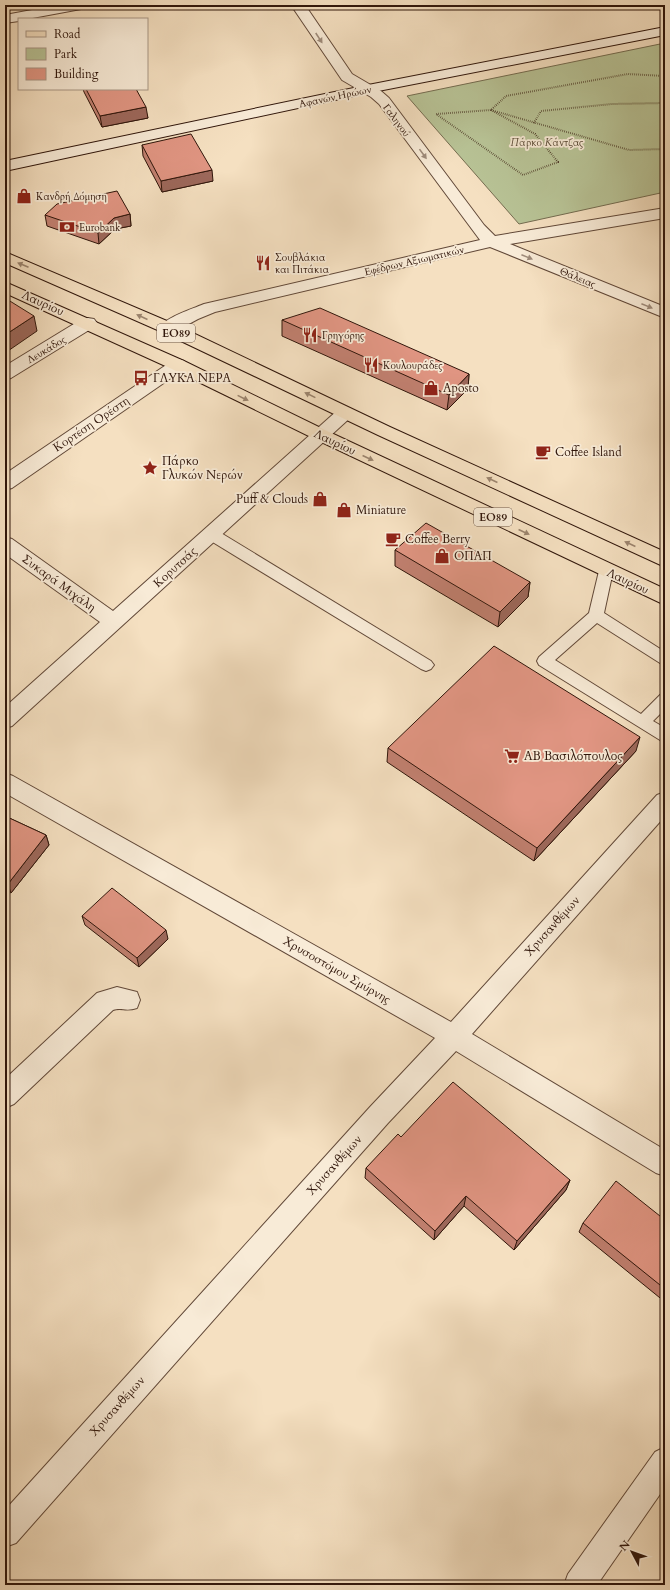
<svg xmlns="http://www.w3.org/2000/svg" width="670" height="1590" viewBox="0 0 670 1590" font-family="Cardo,serif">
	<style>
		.green { fill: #b8c396; stroke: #746c50 }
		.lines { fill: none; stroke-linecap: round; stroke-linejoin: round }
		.lane-casing { stroke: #614838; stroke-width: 2 }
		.street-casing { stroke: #614838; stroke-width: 2 }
		.secondary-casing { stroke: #30160b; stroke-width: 2 }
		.primary-casing { stroke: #30160b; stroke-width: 2 }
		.path { stroke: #30160b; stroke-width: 2; stroke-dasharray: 0.5 1.5; stroke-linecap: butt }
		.lane { fill: #f8ebd7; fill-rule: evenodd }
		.street { fill: #f8ebd7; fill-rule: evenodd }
		.secondary { fill: #f8ebd7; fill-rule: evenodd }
		.primary { fill: #f5e0c1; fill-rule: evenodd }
		.wall { fill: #c18070; stroke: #30160b }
		.shaded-wall { fill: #9d685b; stroke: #30160b }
		.building { fill: #e09582; stroke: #30160b }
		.oneway { fill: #9e8b7b }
		.oneway2 { fill: #9c856f }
		.labels { text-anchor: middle; stroke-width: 3.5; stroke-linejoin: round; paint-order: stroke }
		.far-street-label { font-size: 10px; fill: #30160b; stroke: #f8ebd7 }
		.far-park-label { font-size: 10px; font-style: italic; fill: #594a35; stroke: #f8ebd7 }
		.far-poi-label { font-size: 10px; fill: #30160b; stroke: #f8ebd7; text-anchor: start }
		.shield { fill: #f8ebd7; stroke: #6c5648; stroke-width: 1 }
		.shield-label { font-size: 11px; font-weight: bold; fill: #30160b }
		.street-label { font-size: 12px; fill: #30160b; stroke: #f8ebd7 }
		.poi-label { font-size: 12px; fill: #30160b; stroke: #f8ebd7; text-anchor: start }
	</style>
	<rect width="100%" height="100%" fill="#f5e0c1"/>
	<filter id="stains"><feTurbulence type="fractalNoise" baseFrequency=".005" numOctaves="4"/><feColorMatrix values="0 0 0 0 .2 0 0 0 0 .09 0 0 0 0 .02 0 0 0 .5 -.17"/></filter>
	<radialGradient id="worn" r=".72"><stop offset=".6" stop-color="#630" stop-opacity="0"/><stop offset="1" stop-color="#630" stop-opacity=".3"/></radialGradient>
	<path class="green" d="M665,43v149l-146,32 -112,-128z"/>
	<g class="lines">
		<g class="lane-casing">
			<g id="lane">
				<path d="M211,529l5,1 215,131 3,4 -3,4 -5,2 -5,-2 -215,-131 -2,-4 2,-4z"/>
				<path d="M606,566l5,1 2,4 -9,42 61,39v13l-5,-2 -63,-40 -42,37 86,54 19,-19 5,-2v16l-12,12 12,7v14l-5,-2 -121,-75 -2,-4 2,-4 50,-44 10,-42 2,-4z"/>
			</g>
		</g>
		<g class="street-casing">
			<g id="street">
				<path d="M59,5h29l-2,3 -5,1 -54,10h-8v2l-14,2v-8z"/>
				<path d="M291,5h14l47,69 29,17 8,7 95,127 11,11 170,-28v10l-155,26 155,63v11l-175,-71 -275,65 -17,7 -24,13 -6,1 -6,-1 -3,-4c7,-11 33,-19 45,-24l276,-64 -101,-136 -8,-7 -29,-17z"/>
				<path d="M88,318l6,1 3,4 -3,4 -83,51 -6,2v-14l77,-47z"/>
				<path d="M178,359l6,2 3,4 -3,4 -172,119 -7,2v-16l167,-113z"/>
				<path d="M345,407l6,2 3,4 -3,4 -339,309 -7,2v-21l95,-85 -95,-68v-17l7,2 101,72 226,-202z"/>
				<path d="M5,773l8,3 438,246 206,-227 8,-3v24l-193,218 193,116v26l-9,-3 -200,-122 -68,72 -372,420 -11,4v-37l365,-403 65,-69 -430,-245z"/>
				<path d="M117,987l20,5 3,8 -3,8c-12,4 -15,-1 -24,2l-99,94 -9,4v-29l92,-86z"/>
				<path d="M665,1447v40l-68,98h-33l4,-11 87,-122z"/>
			</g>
		</g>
		<g class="secondary-casing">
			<path id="secondary" d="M665,27v8l-297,58 -363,78v-10l363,-76z"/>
		</g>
		<g class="primary-casing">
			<g id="primary">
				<path d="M5,252l169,72 216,103 275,125v15l-287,-132 -216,-103 -157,-69z"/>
				<path d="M5,282l179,79 143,70 338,158v16l-350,-166 -143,-70 -167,-76z"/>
			</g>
		</g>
		<g class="path">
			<path d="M665,76l-37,-2 -122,22 -15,14 138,40 36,-1"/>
			<path d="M491,110l44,24 23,28 -35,13 -87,-61z"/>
			<path d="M534,123l7,-12 71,-7 53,-1"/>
		</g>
		<use href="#lane" class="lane"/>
		<use href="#street" class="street"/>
		<use href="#secondary" class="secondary"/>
		<use href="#primary" class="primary"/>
	</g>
	<g class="wall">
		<path d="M83,89h53l12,29 -46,9 -18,-35z"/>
		<path d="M142,145l71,36 -51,11 -19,-36z"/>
		<path d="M130,214l1,12 -16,3 -16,15 -52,-18 -2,-11z"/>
		<path d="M282,320l187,54 -1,15 -21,21 -165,-74z"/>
		<path d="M395,550l135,32 -2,15 -30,30 -103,-61z"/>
		<path d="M388,748l248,3 -102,110 -147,-99z"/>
		<path d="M5,816l41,19 3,10 -38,48 -6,-3z"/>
		<path d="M82,916l86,23 -29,28 -54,-42z"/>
		<path d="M401,1137l169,43 -4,10 -52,60 -50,-44 -30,34 -69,-62 1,-10z"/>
		<path d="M665,1220v82l-86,-70 4,-9z"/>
	</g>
	<g class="shaded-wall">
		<path d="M146,107l2,11 -46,9 -2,-11z"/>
		<path d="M212,170l1,11 -51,11 -1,-11z"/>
		<path d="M130,214l1,12 -16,3 -16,15 -1,-11 16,-15z"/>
		<path d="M34,316l3,15 -32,22v-18z"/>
		<path d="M469,374l-1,15 -21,21 2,-15z"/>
		<path d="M530,582l-2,15 -30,30 2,-15z"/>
		<path d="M640,737l-4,14 -102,110 3,-13z"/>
		<path d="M46,835l3,10 -38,48 -3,-9z"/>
		<path d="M166,930l2,9 -29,28 -2,-9z"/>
		<path d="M570,1180l-4,10 -52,60 3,-9z"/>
		<path d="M466,1196l-2,10 -30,34 1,-9z"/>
	</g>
	<g class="building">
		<path d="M86,89h50l10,18 -46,9z"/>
		<path d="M191,134l21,36 -51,11 -19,-36z"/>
		<path d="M117,191l13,23 -16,4 -16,15 -53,-18 12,-11z"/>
		<path d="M5,298l29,18 -29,19z"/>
		<path d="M320,308l149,66 -20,21 -167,-75z"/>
		<path d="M426,523l104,59 -30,30 -105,-62z"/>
		<path d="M494,646l146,91 -103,111 -149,-100z"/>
		<path d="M5,816l41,19 -38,49 -3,-1z"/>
		<path d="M112,888l54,42 -29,28 -55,-42z"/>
		<path d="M453,1082l117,98 -53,61 -51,-45 -31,35 -69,-63 32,-34 3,3z"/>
		<path d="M616,1181l49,39v69l-82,-66z"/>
	</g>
	<defs><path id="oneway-solid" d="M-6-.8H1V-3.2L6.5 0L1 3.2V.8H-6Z"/></defs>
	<g class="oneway">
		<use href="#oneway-solid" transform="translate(319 38) rotate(57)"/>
		<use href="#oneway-solid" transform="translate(423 154) rotate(54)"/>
		<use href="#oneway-solid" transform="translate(527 257) rotate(22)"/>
		<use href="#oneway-solid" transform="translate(647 306) rotate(22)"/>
	</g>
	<g class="oneway2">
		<use href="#oneway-solid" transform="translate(23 265) rotate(-157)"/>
		<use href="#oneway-solid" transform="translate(142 317) rotate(-156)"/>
		<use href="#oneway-solid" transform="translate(310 395) rotate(-154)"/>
		<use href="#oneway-solid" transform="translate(243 398) rotate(26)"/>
		<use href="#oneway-solid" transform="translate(368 458) rotate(25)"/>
		<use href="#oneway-solid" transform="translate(492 480) rotate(-155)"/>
		<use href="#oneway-solid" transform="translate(524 532) rotate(25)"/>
		<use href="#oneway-solid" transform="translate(630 544) rotate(-155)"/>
	</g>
	<defs>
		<g id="shop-bare" transform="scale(1.2)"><path d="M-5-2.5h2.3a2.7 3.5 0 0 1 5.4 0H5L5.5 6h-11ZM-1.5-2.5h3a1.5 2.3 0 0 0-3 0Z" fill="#8f2418" stroke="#f8ebd7" stroke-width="2.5" paint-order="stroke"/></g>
		<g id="bank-bare" transform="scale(1.2)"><path d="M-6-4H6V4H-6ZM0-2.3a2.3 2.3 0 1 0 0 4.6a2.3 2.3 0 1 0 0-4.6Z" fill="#8f2418" stroke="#f8ebd7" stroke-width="2.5" paint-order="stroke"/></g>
		<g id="restaurant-bare" transform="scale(1.2)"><path d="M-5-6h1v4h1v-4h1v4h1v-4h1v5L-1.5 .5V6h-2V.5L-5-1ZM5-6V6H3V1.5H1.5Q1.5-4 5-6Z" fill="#8f2418" stroke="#f8ebd7" stroke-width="2.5" paint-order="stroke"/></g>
		<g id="bus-bare" transform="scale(1.2)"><path d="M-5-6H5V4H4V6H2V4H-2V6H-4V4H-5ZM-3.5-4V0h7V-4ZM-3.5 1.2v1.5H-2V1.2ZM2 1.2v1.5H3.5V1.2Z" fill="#8f2418" stroke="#f8ebd7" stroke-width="2.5" paint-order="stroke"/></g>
		<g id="cafe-bare" transform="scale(1.2)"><path d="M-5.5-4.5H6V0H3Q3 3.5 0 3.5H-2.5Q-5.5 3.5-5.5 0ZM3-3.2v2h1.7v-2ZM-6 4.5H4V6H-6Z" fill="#8f2418" stroke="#f8ebd7" stroke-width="2.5" paint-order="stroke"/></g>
		<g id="sight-bare" transform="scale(1.2)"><path d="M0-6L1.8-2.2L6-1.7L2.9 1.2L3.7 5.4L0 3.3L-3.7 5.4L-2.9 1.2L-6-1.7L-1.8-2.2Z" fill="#8f2418" stroke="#f8ebd7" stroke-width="2.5" paint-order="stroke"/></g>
		<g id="supermarket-bare" transform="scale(1.2)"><path d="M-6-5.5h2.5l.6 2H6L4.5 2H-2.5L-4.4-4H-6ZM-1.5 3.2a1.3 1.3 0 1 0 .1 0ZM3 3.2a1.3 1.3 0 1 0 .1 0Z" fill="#8f2418" stroke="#f8ebd7" stroke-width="2.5" paint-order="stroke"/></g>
	</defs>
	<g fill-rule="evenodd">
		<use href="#shop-bare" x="24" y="196"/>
		<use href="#bank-bare" x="67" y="227"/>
		<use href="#restaurant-bare" x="263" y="263"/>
		<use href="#restaurant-bare" x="310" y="335"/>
		<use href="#restaurant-bare" x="371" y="365"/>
		<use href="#bus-bare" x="141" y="378"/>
		<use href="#shop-bare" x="431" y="388"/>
		<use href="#cafe-bare" x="543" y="452"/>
		<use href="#sight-bare" x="150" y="468"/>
		<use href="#shop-bare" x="320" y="499"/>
		<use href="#shop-bare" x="344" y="510"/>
		<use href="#cafe-bare" x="393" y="539"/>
		<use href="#shop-bare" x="442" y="556"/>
		<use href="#supermarket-bare" x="512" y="756"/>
	</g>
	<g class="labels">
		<g class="far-street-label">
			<text transform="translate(335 96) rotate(-12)" y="4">Αφανών Ηρώων</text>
			<text transform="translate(397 120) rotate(53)" y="4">Γαληνού</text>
			<text transform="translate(414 260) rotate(-13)" y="4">Εφέδρων Αξιωματικών</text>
			<text transform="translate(578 277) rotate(22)" y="4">Θάλειας</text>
			<text transform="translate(46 349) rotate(-31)" y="4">Λευκάδος</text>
		</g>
		<g class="far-park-label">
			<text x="547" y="146">Πάρκο Κάντζας</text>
		</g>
		<g class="far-poi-label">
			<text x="36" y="200">Κανδρή Δόμηση</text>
			<text x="79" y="231">Eurobank</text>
			<text x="275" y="261">Σουβλάκια<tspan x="275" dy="12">και Πιτάκια</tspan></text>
			<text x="322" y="339">Γρηγόρης</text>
			<text x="383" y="369">Κουλουράδες</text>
		</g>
		<g class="shield">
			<rect x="157" y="324" width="38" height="18" rx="3"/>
			<rect x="474" y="508" width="38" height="18" rx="3"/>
		</g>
		<g class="shield-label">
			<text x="176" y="337">ΕΟ89</text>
			<text x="493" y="521">ΕΟ89</text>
		</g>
		<g class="street-label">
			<text transform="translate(43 303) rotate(24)" y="4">Λαυρίου</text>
			<text transform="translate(91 424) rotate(-34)" y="4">Κορτέση Ορέστη</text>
			<text transform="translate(335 442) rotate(25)" y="4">Λαυρίου</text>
			<text transform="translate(175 567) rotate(-42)" y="4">Κορυτσάς</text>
			<text transform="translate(628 581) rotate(25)" y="4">Λαυρίου</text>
			<text transform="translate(59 583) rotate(36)" y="4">Συκαρά Μιχάλη</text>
			<text transform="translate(552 926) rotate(-48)" y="4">Χρυσανθέμων</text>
			<text transform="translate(337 970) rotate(30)" y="4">Χρυσοστόμου Σμύρνης</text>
			<text transform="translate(334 1165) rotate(-48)" y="4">Χρυσανθέμων</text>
			<text transform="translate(117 1406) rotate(-48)" y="4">Χρυσανθέμων</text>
		</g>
		<g class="poi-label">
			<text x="153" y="382">ΓΛΥΚΑ ΝΕΡΑ</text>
			<text x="443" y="392">Aposto</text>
			<text x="555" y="456">Coffee Island</text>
			<text x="162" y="465">Πάρκο<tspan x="162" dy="14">Γλυκών Νερών</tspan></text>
			<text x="308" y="503" text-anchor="end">Puff &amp; Clouds</text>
			<text x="356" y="514">Miniature</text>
			<text x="405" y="543">Coffee Berry</text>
			<text x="454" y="560">ΟΠΑΠ</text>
			<text x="524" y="760">ΑΒ Βασιλόπουλος</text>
		</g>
	</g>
	<rect width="670" height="1590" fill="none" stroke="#f5e0c1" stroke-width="20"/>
	<rect x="6" y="6" width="658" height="1578" fill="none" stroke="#30160b" stroke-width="2"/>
	<rect x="10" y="10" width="650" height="1570" fill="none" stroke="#30160b"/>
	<rect x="18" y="18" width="130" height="72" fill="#f8ebd7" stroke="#a89685"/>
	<rect x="26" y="31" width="20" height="6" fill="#f5e0c1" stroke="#a89685"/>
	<text x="54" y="38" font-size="12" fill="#30160b">Road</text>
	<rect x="26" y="48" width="20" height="12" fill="#b8c396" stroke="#a89685"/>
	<text x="54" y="58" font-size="12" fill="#30160b">Park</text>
	<rect x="26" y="68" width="20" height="12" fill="#e09582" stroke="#a89685"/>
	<text x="54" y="78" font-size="12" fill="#30160b">Building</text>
	<g transform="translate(632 1552) rotate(311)" stroke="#f8ebd7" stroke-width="3" paint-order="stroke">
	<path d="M0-3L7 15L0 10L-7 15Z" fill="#30160b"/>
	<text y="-6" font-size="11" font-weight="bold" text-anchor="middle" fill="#30160b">N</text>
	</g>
	<rect width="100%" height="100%" filter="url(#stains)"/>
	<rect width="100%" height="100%" fill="url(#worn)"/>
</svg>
